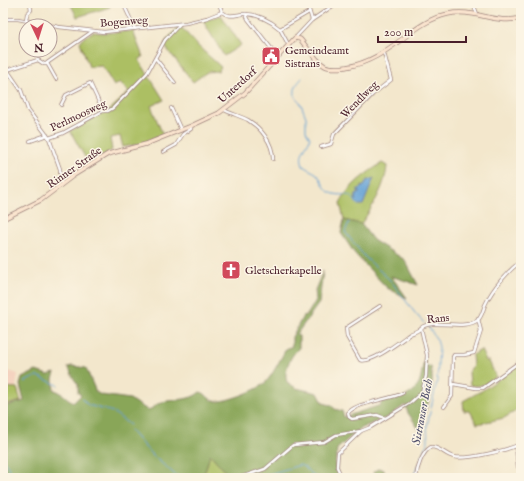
<svg xmlns="http://www.w3.org/2000/svg" width="524" height="481" viewBox="0 0 524 481" font-family="'IM FELL English',serif">
	<style>
		.built { fill: #f4d3c0 }
		.green { fill: #acbf63; stroke: #7b6f47; fill-rule: evenodd }
		.forest { fill: #89a659; stroke: #6a6242 }
		.water { fill: #63a1d5; stroke: #566080 }
		.lines { fill: none; stroke-linecap: round; stroke-linejoin: round }
		.stream { stroke: #63a1d5; stroke-width: 1 }
		.street-casing { stroke: #9e837c; stroke-width: 4 }
		.secondary-casing { stroke: #9e837c; stroke-width: 5 }
		.street { stroke: #fff; stroke-width: 2.5 }
		.secondary { stroke: #fbe5cf; stroke-width: 3.5 }
		.labels { text-anchor: middle; stroke-width: 3; stroke-linejoin: round; paint-order: stroke }
		.street-label { font-size: 11px; fill: #4a1f2b; stroke: #fcf5e5 }
		.poi-label { font-size: 11px; fill: #4a1f2b; stroke: #fcf5e5; text-anchor: start }
		.water-label { font-size: 12px; font-style: italic; fill: #54536f; stroke: #fcf5e5 }
	</style>
	<rect width="100%" height="100%" fill="#fcf5e5"/>
	<filter id="ink" filterUnits="userSpaceOnUse"><feTurbulence type="fractalNoise" baseFrequency=".025" numOctaves="2"/><feDisplacementMap in="SourceGraphic" scale="8" xChannelSelector="R" yChannelSelector="G"/><feConvolveMatrix kernelMatrix="1 2 1 2 8 2 1 2 1" color-interpolation-filters="sRGB"/></filter>
	<filter id="wash" filterUnits="userSpaceOnUse"><feTurbulence type="fractalNoise" baseFrequency=".012" numOctaves="4" result="noise"/><feDisplacementMap in="SourceGraphic" scale="16" xChannelSelector="R" yChannelSelector="G"/><feGaussianBlur stdDeviation="0.9" result="paint"/><feColorMatrix in="noise" values="0 0 0 0 0 0 0 0 0 0 0 0 0 0 0 0 0 1.4 0 .05"/><feComposite in="paint" operator="in"/></filter>
	<g filter="url(#wash)">
		<rect width="100%" height="100%" fill="#f3e7cc"/>
		<path class="built" d="M3,369l15,5 -2,13h-13z"/>
		<g class="green">
			<path d="M70,3h38l2,4 -33,10z"/>
			<path d="M221,15l20,30 -17,11 -21,-35z"/>
			<path d="M180,26l19,21 22,20 -3,4 -11,1 -14,10 -29,-37 4,-7z"/>
			<path d="M133,31l10,26 -4,3 25,40 -13,6 12,29 -23,9 -17,3 -3,-11 -10,2 2,12 -23,14 -19,-33 32,-18 5,-1 22,-20 -9,-10 -6,4 -12,-20 -13,1 -9,-25 4,-5 9,-5 11,1z"/>
			<path d="M382,163l5,3c-1,19 -15,42 -26,58l-17,-4 -4,-17c9,-18 25,-29 42,-40zM365,185l1,12 -3,8 -7,-10 4,-3 1,-5z"/>
			<path d="M481,350l5,11h3l7,16c-9,6 -14,11 -26,8l-1,-14 4,-5 -1,-11z"/>
			<path d="M521,364v44l-17,10 -27,6 -7,-13h-6l-1,-10 20,-11z"/>
			<path d="M3,387l14,1 4,13 -15,4z"/>
			<path d="M210,453l21,25h-30l5,-9z"/>
		</g>
		<g class="forest">
			<path d="M344,220l17,4 12,16 32,20 13,25 -27,-9 16,22 -20,-10 -32,-34 -14,-21z"/>
			<path d="M323,271l-4,32 -23,32 3,1v12c-8,7 -16,23 -12,34l9,6 22,5 5,10 8,2 4,4 7,2 2,6 37,-12v-4c12,0 30,-3 37,-16 4,-7 4,-19 7,-28v8l6,2c4,22 -2,35 -11,56l4,10 -3,-1 -13,-19 -3,-8 -17,12 -27,11 -24,21 -2,18 5,11h-78l-3,-5 -28,5 -21,-24 -4,15 -5,9h-198v-66l4,-6 17,-5 -4,-16 2,-7 14,-7 12,4 7,-2 -2,6 1,11c9,2 12,9 20,12l7,-7 -3,-2v-9c-6,-6 -6,-11 -10,-17l4,-1 14,2 10,24 5,3 29,4 19,12c3,-3 9,-8 13,-9 13,-3 28,-1 38,-10 7,1 8,8 15,9 9,2 43,-11 50,-18 7,-7 16,-25 21,-34l6,-3v-9l11,-21 4,-1 9,-15 -1,-10z"/>
			<path d="M379,468l6,3 -2,7h-12l3,-4 -1,-2z"/>
		</g>
		<path class="water" d="M374,178l-11,27h-5l-3,-4 1,-6 4,-3 -3,-2 8,-5 1,-4z"/>
		<g class="lines">
			<g class="stream">
				<path d="M302,78c-6,7 -8,9 -7,19l5,5 6,15v14l4,7c-3,11 -12,13 -7,28 4,3 10,5 14,8 4,5 7,14 12,18 14,7 19,-4 29,13"/>
				<path d="M349,222l-4,10 20,25 26,24 24,32 9,10"/>
				<path d="M24,382l13,-6 21,9"/>
				<path d="M82,399l6,6 25,7 17,13"/>
				<path d="M130,430l22,25 27,23"/>
				<path d="M421,457l7,-16 -1,-15 10,-45 2,-34 -2,-7 -9,-14"/>
				<path d="M3,460l6,8 -1,10"/>
				<path d="M264,478l2,-3 34,-10 4,2 12,11"/>
				<path d="M413,478l5,-14"/>
			</g>
		</g>
	</g>
	<g filter="url(#ink)">
		<g class="lines">
			<g class="street-casing">
				<g id="street">
					<path d="M123,3l12,26"/>
					<path d="M219,3l3,9"/>
					<path d="M307,3l5,17"/>
					<path d="M473,3l4,11"/>
					<path d="M222,12c7,6 13,3 21,2 13,-1 28,7 37,15l29,-17"/>
					<path d="M246,14l2,5 30,38"/>
					<path d="M3,19h15l41,8 45,5 82,-9 21,-5 15,-6"/>
					<path d="M26,20l1,-6 4,-4 -1,-7"/>
					<path d="M280,29l8,15"/>
					<path d="M296,37l16,-17 25,-17"/>
					<path d="M156,59l19,24"/>
					<path d="M3,64l18,26 7,20 21,28 11,31 1,16"/>
					<path d="M7,70l31,-10 6,4h3"/>
					<path d="M56,79l-9,-16 46,-32"/>
					<path d="M61,105l5,-10 24,-12 13,28"/>
					<path d="M171,108l10,22"/>
					<path d="M224,110c8,4 16,6 24,10 13,8 25,23 25,39"/>
					<path d="M49,138l14,-5 40,-22h5l5,-3 34,-35 18,-33 15,-16"/>
					<path d="M30,141l17,-6"/>
					<path d="M321,147l10,-3 3,-10 39,-40 18,-14 -7,-27"/>
					<path d="M163,152l13,-7 7,-11 8,-5v-3"/>
					<path d="M380,306l-34,22 1,9 13,23c12,4 40,-19 50,-26 4,-2 7,-2 11,-6"/>
					<path d="M453,384l23,4h7l38,-27"/>
					<path d="M444,407l8,-11 1,-39 1,-2h10l10,-2 7,-22 -3,-12"/>
					<path d="M385,418l-8,-3 -25,4 -3,-2 -1,-4c8,-11 42,-13 55,-20"/>
					<path d="M516,446l2,21 3,1"/>
					<path d="M238,478l27,-9 28,-24 31,-3 12,-7 25,-4 10,-4 39,-24 12,-11 4,-16 1,-21 -6,-27c11,-10 43,3 57,-8 5,-5 5,-12 8,-17 7,-15 22,-32 35,-42"/>
					<path d="M342,478l-5,-11 1,-14 23,-22"/>
					<path d="M416,478c1,-10 6,-26 15,-31 9,0 14,8 23,10 14,3 53,-7 67,-13"/>
				</g>
			</g>
			<g class="secondary-casing">
				<path id="secondary" d="M3,219l38,-19 33,-25 34,-21 38,-10 45,-18 28,-13 26,-20 50,-55 5,1c7,8 15,21 25,27 6,3 14,2 21,1 44,-7 65,-45 102,-53 25,-6 48,11 73,4"/>
			</g>
			<use href="#street" class="street"/>
			<use href="#secondary" class="secondary"/>
		</g>
	</g>
	<defs>
		<g id="civic-square" transform="scale(1)"><rect x="-9" y="-9" width="18" height="18" rx="4" fill="#d1495b" stroke="#fcf5e5"/><path d="M-.6-6.5H3V-4.5H.6V-3L4-1V1h2V6H-6V1h2V-1L-.6-3ZM-1.2 2.5V6h2.4V2.5Z" fill="#fff"/></g>
		<g id="church-square" transform="scale(1)"><rect x="-9" y="-9" width="18" height="18" rx="4" fill="#d1495b" stroke="#fcf5e5"/><path d="M-1.2-6h2.4v3.5h3.3v2.4h-3.3V6h-2.4V-.1h-3.3v-2.4h3.3Z" fill="#fff"/></g>
	</defs>
	<g fill-rule="evenodd">
		<use href="#civic-square" x="271" y="56"/>
		<use href="#church-square" x="231" y="270"/>
	</g>
	<g class="labels">
		<g class="street-label">
			<text transform="translate(124 21) rotate(-4)" y="4">Bogenweg</text>
			<text transform="translate(237 85) rotate(-42)" y="4">Unterdorf</text>
			<text transform="translate(359 99) rotate(-45)" y="4">Wendlweg</text>
			<text transform="translate(78 115) rotate(-25)" y="4">Perlmoosweg</text>
			<text transform="translate(74 167) rotate(-35)" y="4">Rinner Straße</text>
			<text transform="translate(438 318) rotate(-5)" y="4">Rans</text>
		</g>
		<g class="poi-label">
			<text x="285" y="54">Gemeindeamt<tspan x="285" dy="13">Sistrans</tspan></text>
			<text x="245" y="274">Gletscherkapelle</text>
		</g>
		<g class="water-label">
			<text transform="translate(422 412) rotate(-79)" y="4">Sistranser Bach</text>
		</g>
	</g>
	<rect width="524" height="481" fill="none" stroke="#fcf5e5" stroke-width="16"/>
	<g transform="translate(38 38) rotate(176)"><circle r="19" fill="#fcf5e5" stroke="#b59f9b"/>
	<path d="M0-3L7 15L0 10L-7 15Z" fill="#d1495b"/>
	<text y="-6" font-size="11" font-weight="bold" text-anchor="middle" fill="#4a1f2b">N</text>
	</g>
	<path d="M378 36v6h88v-6" fill="none" stroke="#4a1f2b" stroke-width="2"/>
	<text x="384" y="36" font-size="12" fill="#4a1f2b" stroke="#fcf5e5" stroke-width="3" paint-order="stroke">200 m</text>
</svg>
